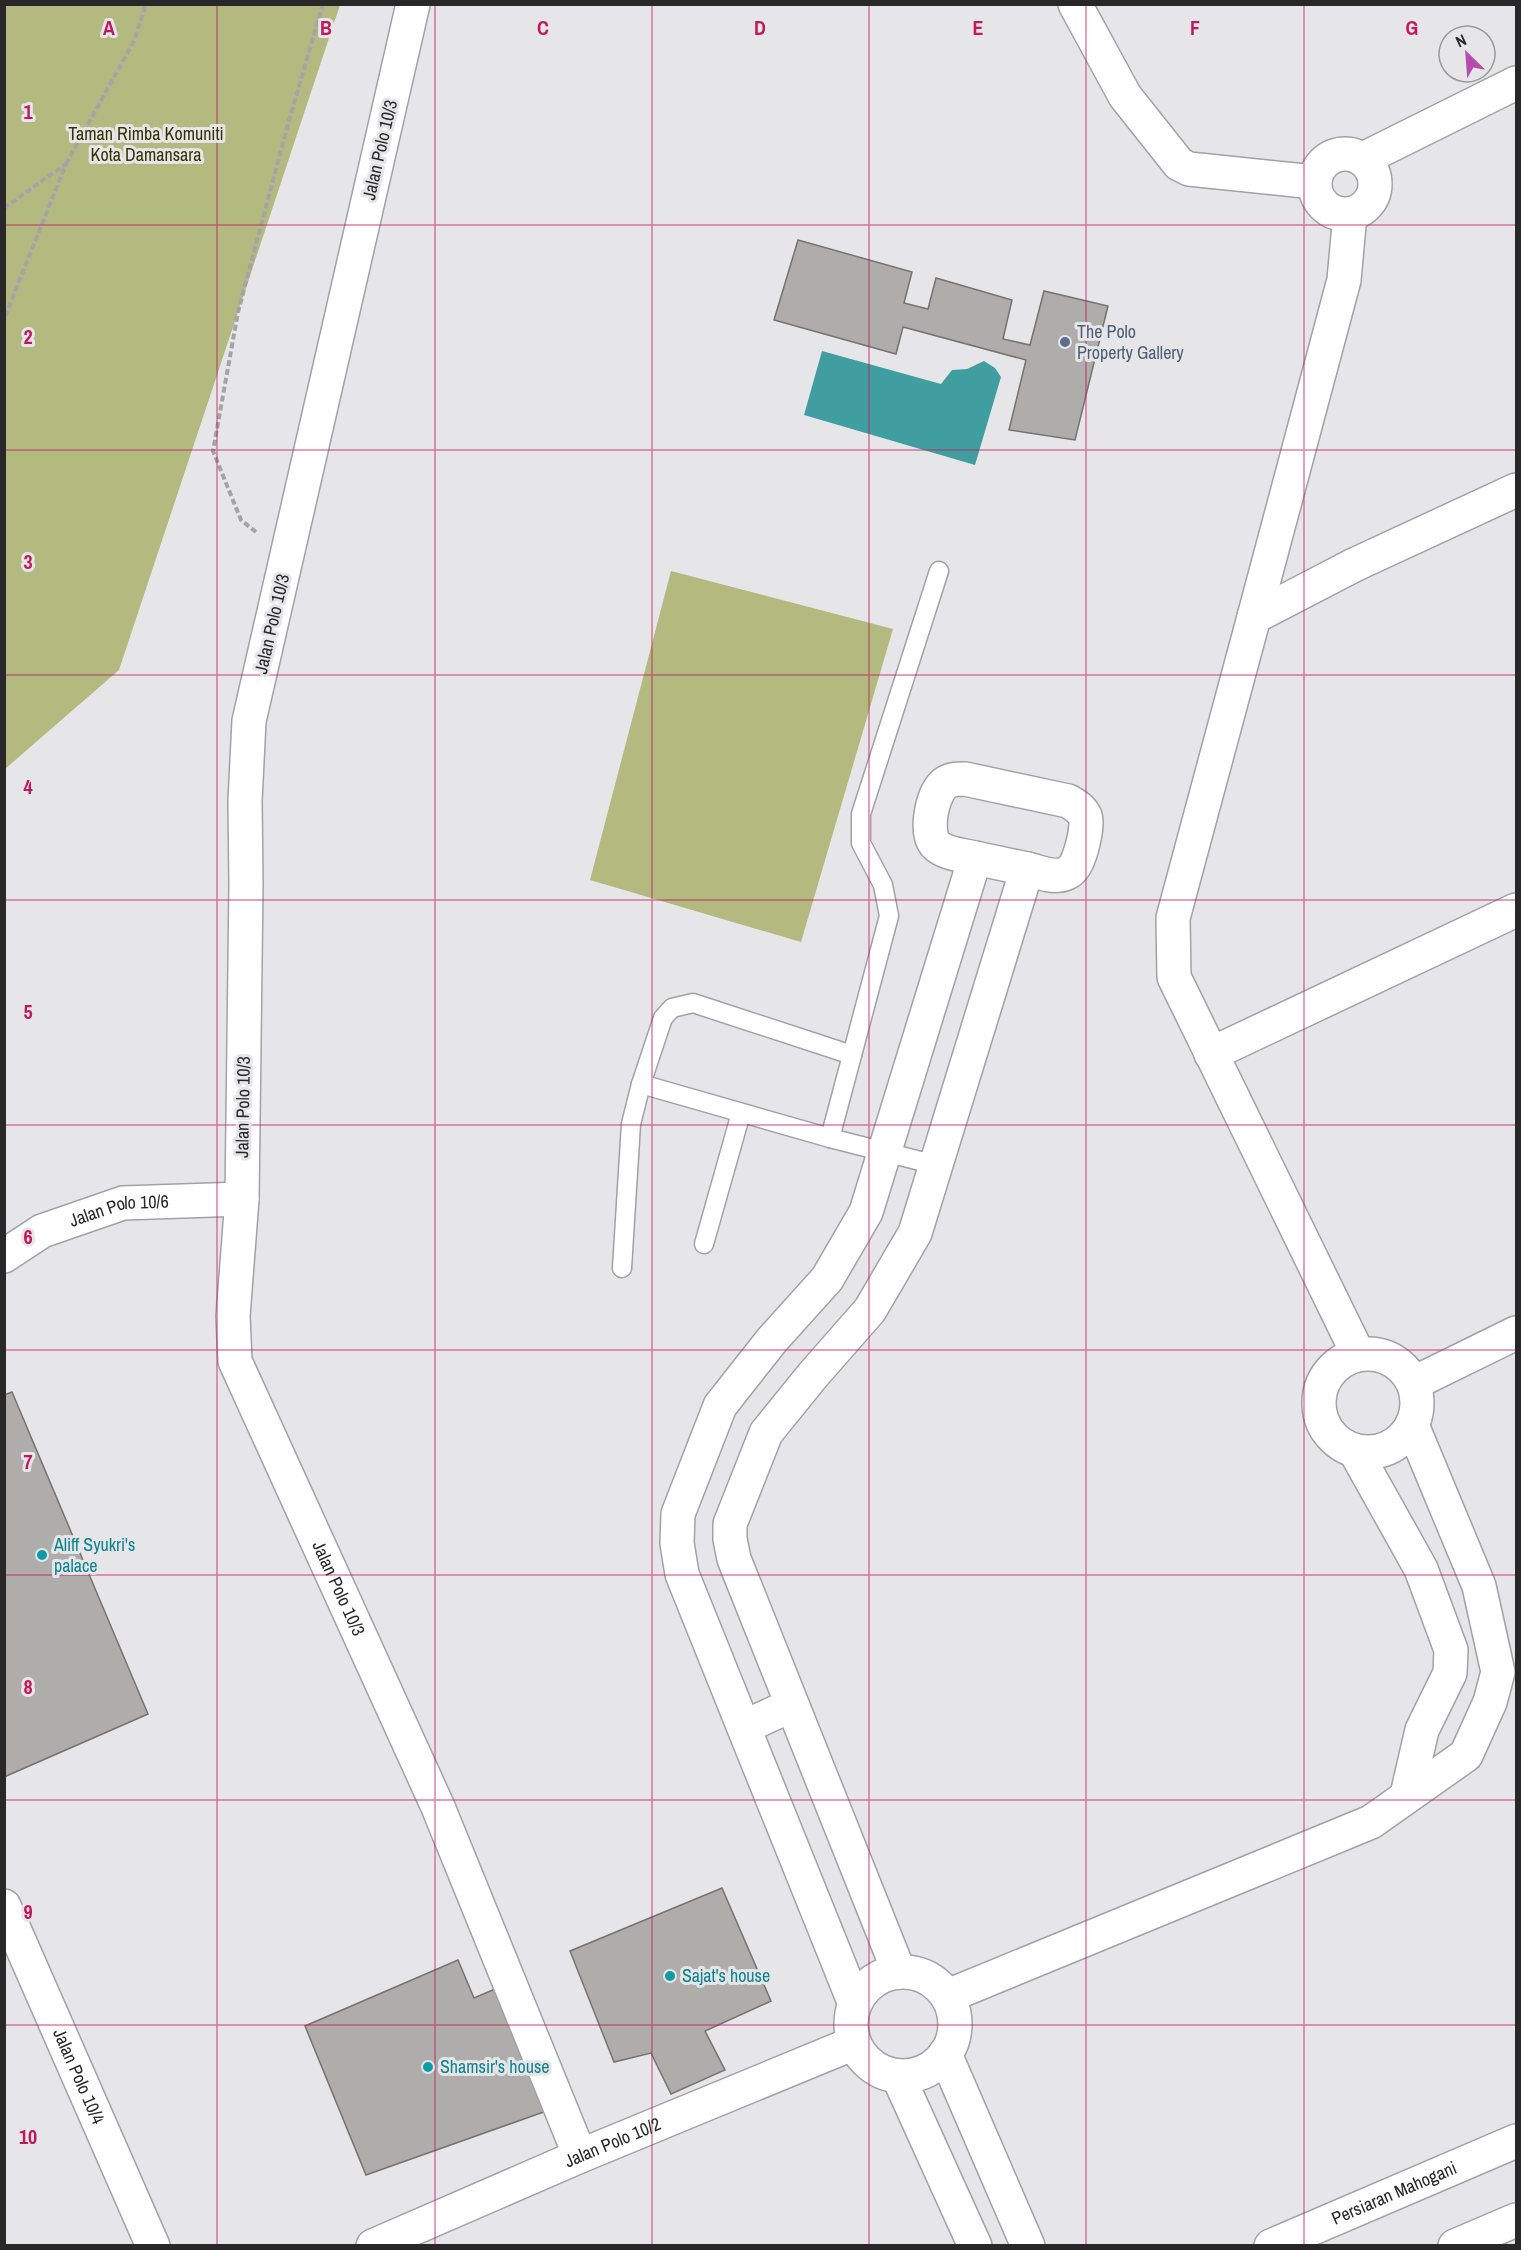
<svg xmlns="http://www.w3.org/2000/svg" width="1521" height="2250" viewBox="0 0 1521 2250" font-family="'Archivo Narrow',sans-serif">
	<style>
		.green { fill: #b2ba80 }
		.water { fill: #409ea0 }
		.building { fill: #afadab; stroke: #747371; stroke-width: 1.5 }
		.lines { fill: none; stroke-linecap: round; stroke-linejoin: round }
		.service-casing { stroke: #a2a2a4; stroke-width: 21 }
		.minor-casing { stroke: #a2a2a4; stroke-width: 36 }
		.secondary-casing { stroke: #a2a2a4; stroke-width: 36 }
		.path { stroke: #a4a4a6; stroke-width: 4; stroke-dasharray: 6 3; stroke-linecap: butt }
		.service { stroke: #fff; stroke-width: 18 }
		.minor { stroke: #fff; stroke-width: 33 }
		.secondary { stroke: #fff; stroke-width: 33 }
		.grid { fill: none; stroke: #c2185b; stroke-width: 1.5; stroke-opacity: 0.55 }
		.service-dot { fill: #5c6f8a; stroke: #e6e6e9; stroke-width: 2 }
		.culture-dot { fill: #0f9aa8; stroke: #e6e6e9; stroke-width: 2 }
		.labels { text-anchor: middle; stroke-width: 6; stroke-linejoin: round; paint-order: stroke }
		.park-label { font-size: 18px; fill: #303400; stroke: #e6e6e9 }
		.street-label { font-size: 18px; fill: #282829; stroke: #e6e6e9 }
		.service-label { font-size: 18px; fill: #4e5e75; stroke: #e6e6e9; text-anchor: start }
		.culture-label { font-size: 18px; fill: #0d838f; stroke: #e6e6e9; text-anchor: start }
		.grid-label { font-size: 20px; text-anchor: middle; font-weight: bold; fill: #c2185b; stroke: #e6e6e9; stroke-width: 6; stroke-linejoin: round; paint-order: stroke }
	</style>
	<rect width="100%" height="100%" fill="#e6e6e9"/>
	<g class="green">
		<path d="M5,4l335,1 -221,665 -114,99z"/>
		<path d="M671,571l222,58 -92,313 -211,-62z"/>
	</g>
	<path class="water" d="M822,351l119,33 11,-14 15,-1 17,-8 11,7 6,9 -26,88 -171,-50z"/>
	<g class="building">
		<path d="M798,240l114,32 -8,31 24,6 8,-31 76,22 -9,39 27,6 14,-54 64,15 -33,134 -66,-10 17,-70 -123,-33 -7,27 -122,-34z"/>
		<path d="M12,1392l136,322 -144,63v-382z"/>
		<path d="M722,1888l49,113 -66,30 20,39 -54,24 -20,-41 -37,9 -44,-111z"/>
		<path d="M458,1960l16,38 28,-12 50,123 -186,66 -61,-149z"/>
	</g>
	<g class="lines">
		<g class="service-casing">
			<g id="service">
				<path d="M641,1084l189,54 106,27"/>
				<path d="M830,1138l59,-222 -6,-31 -22,-42v-29l78,-243"/>
				<path d="M704,1244l37,-131"/>
				<path d="M622,1268l9,-144 10,-40 22,-66 9,-10 21,-5 159,52"/>
			</g>
		</g>
		<g class="minor-casing">
			<g id="minor">
				<path id="s1" d="M413,4l-164,717 -4,80 1,83 -4,315 -9,117 2,45 203,446 142,349"/>
				<path d="M1075,4l50,92 54,68 10,5 125,13"/>
				<circle cx="1345" cy="184" r="30"/>
				<path d="M1363,159l153,-76"/>
				<path d="M1254,617l90,-337 6,-66"/>
				<path d="M975,858l52,11"/>
				<path d="M1211,1054l305,-144"/>
				<path id="s2" d="M4,1256l38,-25 81,-28 119,-4"/>
				<path d="M1358,1354l-184,-377 -1,-59 81,-301 100,-52 162,-75"/>
				<circle cx="1368" cy="1403" r="49"/>
				<path d="M1414,1383l102,-50"/>
				<path d="M1355,1451l66,118 30,81 -1,23 -28,57 -15,65"/>
				<path d="M744,1727l48,-22"/>
				<path id="s3" d="M4,1906l149,340"/>
				<circle cx="903" cy="2024" r="52"/>
				<path d="M948,1996l423,-174 95,-67 24,-53 8,-30 -19,-86 -67,-161"/>
				<path d="M855,2004l-173,-430 -5,-31 1,-29 42,-108 52,-66 55,-61 39,-67 109,-354c-12,-3 -31,-4 -40,-14 -10,-13 -3,-48 8,-59 6,-6 14,-6 22,-6l103,22c7,4 13,7 17,15 4,9 -5,46 -13,53 -2,3 -9,6 -12,6 -11,2 -23,-4 -33,-6l-112,364 -45,77 -57,65 -47,58 -36,91v15l4,20 165,413"/>
				<path d="M945,2054l83,192"/>
				<path d="M898,2076l77,170"/>
				<path id="s4" d="M373,2246l207,-90 274,-113"/>
			</g>
		</g>
		<g class="secondary-casing">
			<g id="secondary">
				<path id="s5" d="M1271,2246l245,-105"/>
				<path d="M1455,2246l61,-26"/>
			</g>
		</g>
		<g class="path">
			<path d="M66,164l68,-123 12,-37"/>
			<path d="M4,208l62,-44 -62,155"/>
			<path d="M256,532l-15,-12 -28,-69 25,-139 50,-188 35,-120"/>
		</g>
		<use href="#service" class="service"/>
		<use href="#minor" class="minor"/>
		<use href="#secondary" class="secondary"/>
	</g>
	<path class="grid" d="M217,4v2242M435,4v2242M652,4v2242M869,4v2242M1086,4v2242M1304,4v2242M4,225h1512M4,450h1512M4,675h1512M4,900h1512M4,1125h1512M4,1350h1512M4,1575h1512M4,1800h1512M4,2025h1512"/>
	<circle class="service-dot" cx="1065" cy="342" r="6"/>
	<g class="culture-dot">
		<circle cx="42" cy="1555" r="6"/>
		<circle cx="670" cy="1976" r="6"/>
		<circle cx="428" cy="2067" r="6"/>
	</g>
	<g class="labels">
		<g class="park-label">
			<text x="146" y="140">Taman Rimba Komuniti<tspan x="146" dy="21">Kota Damansara</tspan></text>
		</g>
		<g class="street-label">
			<text transform="translate(380 150) rotate(-77)" y="6">Jalan Polo 10/3</text>
			<text transform="translate(272 624) rotate(-77)" y="6">Jalan Polo 10/3</text>
			<text transform="translate(243 1107) rotate(-89)" y="6">Jalan Polo 10/3</text>
			<text dy="6" stroke="none"><textPath href="#s2" startOffset="126">Jalan Polo 10/6</textPath></text>
			<text dy="6" stroke="none"><textPath href="#s1" startOffset="1626">Jalan Polo 10/3</textPath></text>
			<text dy="6" stroke="none"><textPath href="#s3" startOffset="186">Jalan Polo 10/4</textPath></text>
			<text dy="6" stroke="none"><textPath href="#s4" startOffset="261">Jalan Polo 10/2</textPath></text>
			<text dy="6" stroke="none"><textPath href="#s5" startOffset="134">Persiaran Mahogani</textPath></text>
		</g>
		<g class="service-label">
			<text x="1077" y="338">The Polo<tspan x="1077" dy="21">Property Gallery</tspan></text>
		</g>
		<g class="culture-label">
			<text x="54" y="1551">Aliff Syukri's<tspan x="54" dy="21">palace</tspan></text>
			<text x="682" y="1982">Sajat's house</text>
			<text x="440" y="2073">Shamsir's house</text>
		</g>
	</g>
	<g class="grid-label">
		<text x="109" y="35">A</text>
		<text x="326" y="35">B</text>
		<text x="543" y="35">C</text>
		<text x="760" y="35">D</text>
		<text x="978" y="35">E</text>
		<text x="1195" y="35">F</text>
		<text x="1412" y="35">G</text>
		<text x="28" y="119">1</text>
		<text x="28" y="344">2</text>
		<text x="28" y="569">3</text>
		<text x="28" y="794">4</text>
		<text x="28" y="1019">5</text>
		<text x="28" y="1244">6</text>
		<text x="28" y="1469">7</text>
		<text x="28" y="1694">8</text>
		<text x="28" y="1919">9</text>
		<text x="28" y="2144">10</text>
	</g>
	<rect width="1521" height="2250" fill="none" stroke="#282829" stroke-width="12"/>
	<g transform="translate(1467 54) rotate(335)"><circle r="28" fill="#e6e6e9" stroke="#9a9a9c" stroke-width="1.5"/>
	<path d="M0-4.5L10 22L0 15L-10 22Z" fill="#b64cad"/>
	<text y="-9" font-size="16" font-weight="bold" text-anchor="middle" fill="#282829">N</text>
	</g>
</svg>
